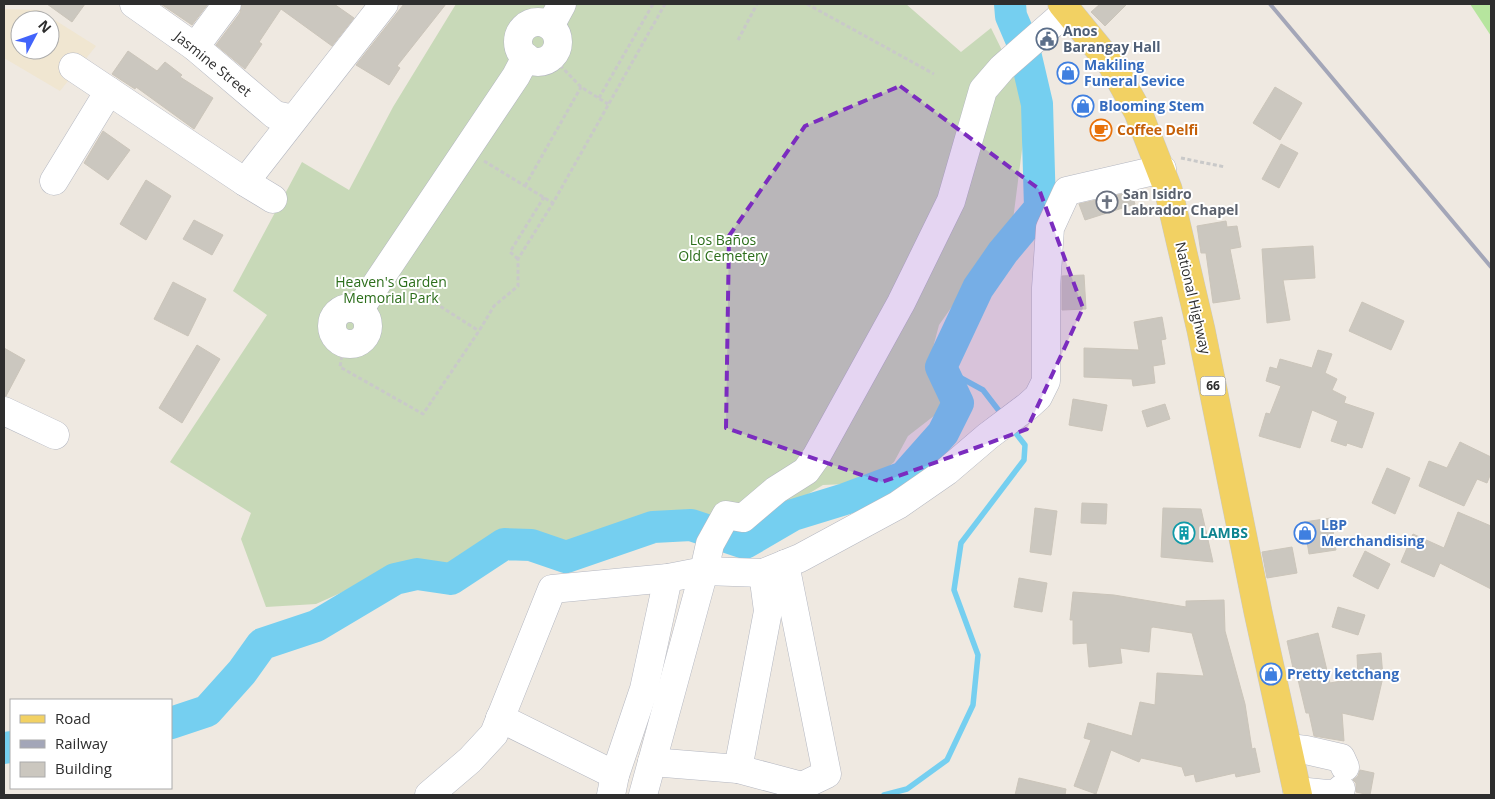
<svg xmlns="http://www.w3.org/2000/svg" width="1495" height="799" viewBox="0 0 1495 799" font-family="'Open Sans',sans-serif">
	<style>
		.education { fill: #f0e6d1; fill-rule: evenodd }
		.green { fill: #b6e59e }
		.cemetery { fill: #c8d9b8 }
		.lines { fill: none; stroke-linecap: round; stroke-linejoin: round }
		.stream { stroke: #75cff0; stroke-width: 5.5 }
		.river { stroke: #75cff0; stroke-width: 32 }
		.building { fill: #cbc7bf; stroke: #cbc5ba }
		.minor-casing { stroke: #b4b7c1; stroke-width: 29 }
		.major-casing { stroke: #c9c9c9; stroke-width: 29 }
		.path { stroke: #c9c9c9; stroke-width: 3; stroke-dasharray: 4 2.5; stroke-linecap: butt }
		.minor { stroke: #fff; stroke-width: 28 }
		.major { stroke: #f2d163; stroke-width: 28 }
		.rail { stroke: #a3a6b8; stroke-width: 4 }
		.marked { fill: #7b2cbf; fill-opacity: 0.2; stroke: #7b2cbf; stroke-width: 4; stroke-dasharray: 10 6; stroke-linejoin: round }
		.labels { text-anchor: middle; stroke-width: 4; stroke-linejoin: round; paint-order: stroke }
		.shield { fill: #fff; stroke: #6d6d6d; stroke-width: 1 }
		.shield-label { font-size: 12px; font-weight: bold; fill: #2e2e2e }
		.service-label { font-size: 14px; font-weight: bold; fill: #4e5e75; stroke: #fff; text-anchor: start }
		.street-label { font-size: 14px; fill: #2e2e2e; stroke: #fff }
		.shop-label { font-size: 14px; font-weight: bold; fill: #366cbe; stroke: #fff; text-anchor: start }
		.food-label { font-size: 14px; font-weight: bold; fill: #c56008; stroke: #fff; text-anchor: start }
		.worship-label { font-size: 14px; font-weight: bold; fill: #5b616d; stroke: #fff; text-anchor: start }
		.park-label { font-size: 14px; fill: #2c6e1b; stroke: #fff }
		.culture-label { font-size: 14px; font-weight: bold; fill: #0d838f; stroke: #fff; text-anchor: start }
	</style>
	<rect width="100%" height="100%" fill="#efe9e1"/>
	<path class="education" d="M4,9l35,1 57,36 -36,45 -56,-33zM20,20h30v30h-30z"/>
	<path class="green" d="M1470,4h21v32z"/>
	<path class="cemetery" d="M456,4h450l55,48 30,-24 37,75 -15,117 -74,105 -9,34 18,46 -40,31 -14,26 -24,21 -47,2 -78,47 -71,-18 -108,35 -43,-17 -75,38 -52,-2 -80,36 -50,3 -25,-68 10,-26 -81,-51 97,-147 -34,-24 69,-129 47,28 44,-83z"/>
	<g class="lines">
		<g class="stream">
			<path d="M941,367l42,23 20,26"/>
			<path d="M884,795l23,-6 40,-29 26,-55 5,-50 -24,-65 7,-47 63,-83 1,-15 -14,-18"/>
		</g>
		<g class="river">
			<path d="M171,723l36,-12 35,-39 20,-28 54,-18 79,-47 22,-5 34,5 53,-35 27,1 35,12 87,-30 38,-2 54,18 48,-28 52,-16 59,-22 39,-44 15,-30 -17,-36 37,-79 25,-36 37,-44 -3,-104 -14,-60 -12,-28 -1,-12"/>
			<path d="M4,748l7,-1"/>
		</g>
	</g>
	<g class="building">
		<path d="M47,4h38l-13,18z"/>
		<path d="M161,4h47l-16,21z"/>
		<path d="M242,4h92l20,14 -22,28 -51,-37 -22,33 3,2 -17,25 -29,-24 24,-32z"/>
		<path d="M404,4h42l-49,62 3,2 -11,17 -33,-20z"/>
		<path d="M1100,4h27l-22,22 -14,-14z"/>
		<path d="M128,51l29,20 8,-9 17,13 -2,2 33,21 -19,31 -58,-42 -1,2 -23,-15z"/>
		<path d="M1275,87l27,16 -22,37 -27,-17z"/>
		<path d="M103,131l27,19 -22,30 -24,-17z"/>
		<path d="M1281,144l17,9 -19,35 -17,-9z"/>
		<path d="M146,180l25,16 -25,44 -26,-16z"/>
		<path d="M1131,192l4,12 -50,16 -6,-16z"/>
		<path d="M194,220l29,15 -11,20 -29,-16z"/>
		<path d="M1226,221l1,6 10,-1 4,21 -11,2 10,50 -27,4 -7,-50h-5l-4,-27z"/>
		<path d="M1313,246l2,32 -32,2 7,40 -23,3 -5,-74z"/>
		<path d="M1084,275l2,34 -24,1v-34z"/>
		<path d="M173,282l33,17 -18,37 -34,-17z"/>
		<path d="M1362,302l42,19 -13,29 -42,-19z"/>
		<path d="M1162,317l4,22 -5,1 4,24 -12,2 2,17 -22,3 -1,-7 -48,-2v-29l55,2 -5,-28z"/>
		<path d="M197,345l23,14 -38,64 -23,-15z"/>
		<path d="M4,348l21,12 -19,36h-2z"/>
		<path d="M1318,350l14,4 -7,19 12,6 -5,11 14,7 -2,6 30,10 -12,35 -15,-5 -1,3 -15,-5 7,-20 -26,-11 -12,38 -41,-12 7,-23 4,1 11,-28 -15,-5 4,-14 7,2 3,-10 32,9z"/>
		<path d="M1073,399l34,6 -5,26 -33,-6z"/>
		<path d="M1165,404l5,15 -23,8 -5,-16z"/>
		<path d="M1460,442l31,15v16l-4,10 -10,-4 -13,27 -45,-20 10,-25 18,7z"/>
		<path d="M1387,468l23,10 -15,36 -23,-11z"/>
		<path d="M1082,503l25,1 -1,20 -25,-1z"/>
		<path d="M1035,508l22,3 -6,44 -21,-3z"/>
		<path d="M1163,508l38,1 12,53 -52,-5z"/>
		<path d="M1458,512l33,14v63l-51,-26 -6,14 -33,-15 12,-28 31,14z"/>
		<path d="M1331,518l5,32 -27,4 -5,-32z"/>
		<path d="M1292,547l5,26 -30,5 -5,-26z"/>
		<path d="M1365,551l25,13 -12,25 -25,-13z"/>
		<path d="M1019,578l28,5 -5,29 -28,-5z"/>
		<path d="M1073,592l41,3 72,12v-6l38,-1 1,31 20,73 7,45 3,-1 5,24 -24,5 -1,-4 -39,9 -2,-8 -9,2 -3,-9 -41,-9 -2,4 -28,-12 -15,44 -22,-8 17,-46 -7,-2 4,-15 44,13 8,-34 15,3 2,-32 47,3 -12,-43 -39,-6 -2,1 -2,24 -29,-4 2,15 -33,4 -2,-24 -14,1v-24h-3z"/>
		<path d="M1338,607l27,8 -7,20 -26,-8z"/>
		<path d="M1318,633l12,50 28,-5 -1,-23 24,-2 2,24 -10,43 -31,-7 2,28 -30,-5 -5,-23h-3l-11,-46 -2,1 -6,-27z"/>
		<path d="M1360,770l14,3 -4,22 -14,-3v-9l-3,-3 5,-4z"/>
		<path d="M1019,778l47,11 -1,6h-50z"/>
	</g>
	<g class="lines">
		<g class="minor-casing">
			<g id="minor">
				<path d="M134,4l61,43 80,68 18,4"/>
				<circle cx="538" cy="42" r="20"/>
				<path d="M550,26l12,-22"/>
				<path d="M195,47l32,-43"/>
				<path d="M73,67l172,115 28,17"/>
				<path d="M54,181l55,-90"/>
				<path d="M245,182l139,-178"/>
				<circle cx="350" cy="326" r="18"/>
				<path d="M359,310l157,-234 10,-19"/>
				<path d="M4,411l51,24"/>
				<path d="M785,564l42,210 -25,12 -11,9"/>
				<path d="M500,718l115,57"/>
				<path d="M1289,748l17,2 35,8 4,9"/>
				<path d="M652,762l86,7 64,17"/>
				<path d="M738,769l30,-158 -5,-38"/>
				<path d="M1297,791l30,3 11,-1 3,-4"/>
				<path d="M429,795l41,-35 24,-26 58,-145 116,-11 36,-7 59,2 37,-15 98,-53 49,-34 41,-35 40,-30 10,-9 8,-16v-93l4,-60 17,-37 95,-22"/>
				<path d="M611,795l4,-20 29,-86 24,-111"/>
				<path d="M643,795l61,-224 6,-27 16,-29 17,3 33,-28 30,-19 10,-14 85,-154 50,-102 32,-111 19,-22 65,-57"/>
			</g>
		</g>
		<g class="major-casing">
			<path id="major" d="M1062,4l50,61 26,47 30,77 33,141 57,282 40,183"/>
		</g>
		<g class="path">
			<path d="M807,4l127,70"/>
			<path d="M738,40l19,-36"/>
			<path d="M551,56l30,31 27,17"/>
			<path d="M599,98l54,-94"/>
			<path d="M1181,158l44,9"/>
			<path d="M484,161l69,42"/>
			<path d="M525,186l56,-99"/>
			<path d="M518,259l-8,-7 34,-55"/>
			<path d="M402,282l77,49"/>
			<path d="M344,343l-4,24 83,47 56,-83 15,-25 24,-20v-27l35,-56 112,-199"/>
		</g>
		<use href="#minor" class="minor"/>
		<use href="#major" class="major"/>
		<path class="rail" d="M1270,4l221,263"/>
	</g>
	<path class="marked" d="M900,86l139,103 44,119 -56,121 -145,53 -156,-54 3,-192 76,-110z"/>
	<defs>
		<g id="civic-ring" transform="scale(1.125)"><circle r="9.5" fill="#fff" stroke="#5c6f8a" stroke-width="1.5"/><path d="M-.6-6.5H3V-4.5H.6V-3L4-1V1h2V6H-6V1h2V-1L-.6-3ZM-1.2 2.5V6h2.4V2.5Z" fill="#5c6f8a"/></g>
		<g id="shop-ring" transform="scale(1.125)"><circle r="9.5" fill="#fff" stroke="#3f7fe0" stroke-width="1.5"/><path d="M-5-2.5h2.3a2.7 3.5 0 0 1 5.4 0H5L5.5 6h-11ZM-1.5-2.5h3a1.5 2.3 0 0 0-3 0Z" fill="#3f7fe0"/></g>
		<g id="cafe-ring" transform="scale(1.125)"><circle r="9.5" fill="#fff" stroke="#e8710a" stroke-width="1.5"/><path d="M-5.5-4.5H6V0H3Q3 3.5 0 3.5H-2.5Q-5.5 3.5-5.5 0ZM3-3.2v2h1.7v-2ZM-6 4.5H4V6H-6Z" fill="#e8710a"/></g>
		<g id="church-ring" transform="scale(1.125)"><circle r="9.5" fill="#fff" stroke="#6b7280" stroke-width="1.5"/><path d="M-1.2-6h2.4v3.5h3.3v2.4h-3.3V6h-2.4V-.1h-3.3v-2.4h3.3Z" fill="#6b7280"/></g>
		<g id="building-ring" transform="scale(1.125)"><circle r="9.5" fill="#fff" stroke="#0f9aa8" stroke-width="1.5"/><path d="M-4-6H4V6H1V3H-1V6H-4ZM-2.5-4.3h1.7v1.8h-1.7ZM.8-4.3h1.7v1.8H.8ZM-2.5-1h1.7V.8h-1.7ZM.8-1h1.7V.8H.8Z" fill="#0f9aa8"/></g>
	</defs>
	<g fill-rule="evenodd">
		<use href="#civic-ring" x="1047" y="39"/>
		<use href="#shop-ring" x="1068" y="73"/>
		<use href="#shop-ring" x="1083" y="106"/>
		<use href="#cafe-ring" x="1101" y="130"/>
		<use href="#church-ring" x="1107" y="202"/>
		<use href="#building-ring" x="1184" y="533"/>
		<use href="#shop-ring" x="1305" y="533"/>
		<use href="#shop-ring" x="1271" y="674"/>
	</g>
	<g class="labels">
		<rect class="shield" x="1200.5" y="376.5" width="25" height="19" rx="4"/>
		<g class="shield-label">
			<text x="1213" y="390">66</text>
		</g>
		<g class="service-label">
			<text x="1063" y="36">Anos<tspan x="1063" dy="16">Barangay Hall</tspan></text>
		</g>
		<g class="street-label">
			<text transform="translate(213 64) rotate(39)" y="5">Jasmine Street</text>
			<text transform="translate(1193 298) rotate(77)" y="5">National Highway</text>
		</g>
		<g class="shop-label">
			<text x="1084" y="70">Makiling<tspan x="1084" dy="16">Funeral Sevice</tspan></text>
			<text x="1099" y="111">Blooming Stem</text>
			<text x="1321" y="530">LBP<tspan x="1321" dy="16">Merchandising</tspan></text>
			<text x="1287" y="679">Pretty ketchang</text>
		</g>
		<g class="food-label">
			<text x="1117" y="135">Coffee Delfi</text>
		</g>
		<g class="worship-label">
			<text x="1123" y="199">San Isidro<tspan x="1123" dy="16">Labrador Chapel</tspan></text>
		</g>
		<g class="park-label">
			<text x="723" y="245">Los Baños<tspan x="723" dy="16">Old Cemetery</tspan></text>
			<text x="391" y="287">Heaven's Garden<tspan x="391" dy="16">Memorial Park</tspan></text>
		</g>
		<g class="culture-label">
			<text x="1200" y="538">LAMBS</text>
		</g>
	</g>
	<rect width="1495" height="799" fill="none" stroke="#2e2e2e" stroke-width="10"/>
	<rect x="10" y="699" width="162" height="90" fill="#ffffff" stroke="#ababab"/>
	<rect x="20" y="715" width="25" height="8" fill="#f2d163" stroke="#ababab"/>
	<text x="55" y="724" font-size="15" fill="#2e2e2e">Road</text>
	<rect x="20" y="740" width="25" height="8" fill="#a3a6b8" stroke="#ababab"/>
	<text x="55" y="749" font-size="15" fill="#2e2e2e">Railway</text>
	<rect x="20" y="762" width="25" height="15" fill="#cbc7bf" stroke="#ababab"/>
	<text x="55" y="774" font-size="15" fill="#2e2e2e">Building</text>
	<g transform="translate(35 35) rotate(49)"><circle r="24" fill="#ffffff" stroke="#ababab"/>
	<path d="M0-4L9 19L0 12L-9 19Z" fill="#4264fb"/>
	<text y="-8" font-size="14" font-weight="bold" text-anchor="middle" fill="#2e2e2e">N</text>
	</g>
</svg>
